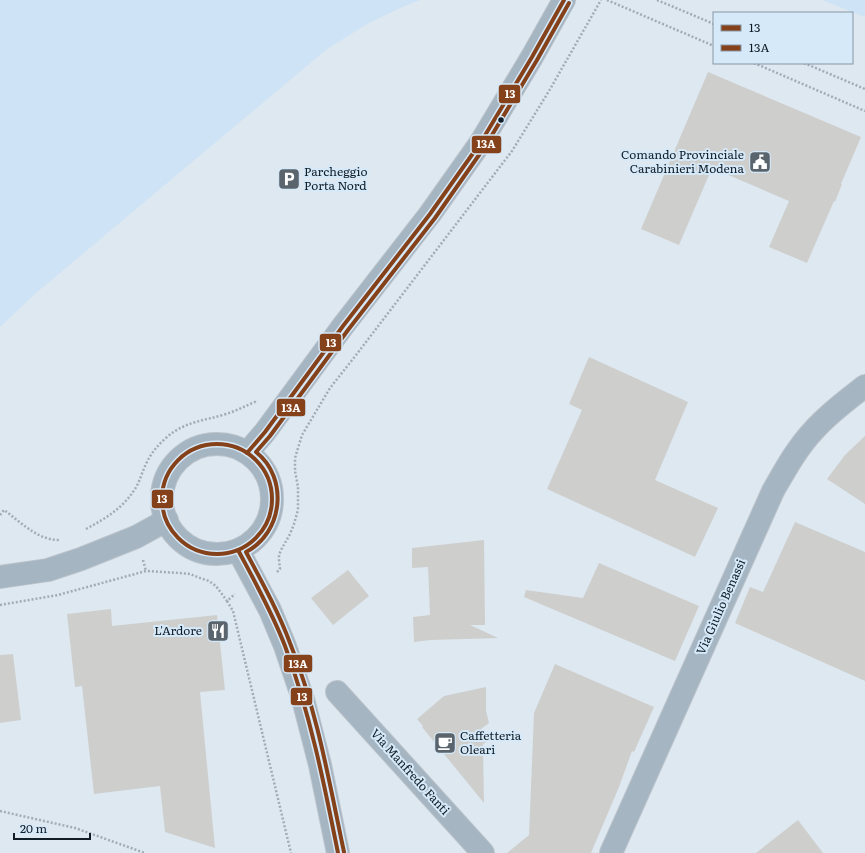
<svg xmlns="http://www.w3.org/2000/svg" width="865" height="853" viewBox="0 0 865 853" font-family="Literata,serif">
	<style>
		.built { fill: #cee3f5 }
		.building { fill: #cecfcd }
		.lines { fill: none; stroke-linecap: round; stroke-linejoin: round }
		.minor-casing { stroke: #bbc3cb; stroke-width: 24 }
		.path { stroke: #a0acb6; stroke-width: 2.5; stroke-dasharray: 2 2; stroke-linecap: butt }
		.minor { stroke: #a5b5c2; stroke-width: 22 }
		.bus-1-casing { stroke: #d6e9f9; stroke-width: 7 }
		.bus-2-casing { stroke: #d6e9f9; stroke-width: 7 }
		.bus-1 { stroke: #854119; stroke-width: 4 }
		.bus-2 { stroke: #854119; stroke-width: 4 }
		.bus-dot { fill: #111d26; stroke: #d6e9f9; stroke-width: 1.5 }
		.labels { text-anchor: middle; stroke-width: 4; stroke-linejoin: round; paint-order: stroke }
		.poi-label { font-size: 12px; fill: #111d26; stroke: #d6e9f9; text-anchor: end }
		.street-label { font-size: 12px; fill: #111d26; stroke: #d6e9f9 }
		.line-badge { stroke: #d6e9f9; stroke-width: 1.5 }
		.badge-label { font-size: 11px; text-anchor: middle; font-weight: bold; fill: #fff }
	</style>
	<rect width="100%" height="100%" fill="#dee8f1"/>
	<g class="built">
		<path d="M0,0h420l-20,8 -31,15 -42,26 -291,244 -36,34z"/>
		<path d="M822,0h43v17z"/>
	</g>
	<g class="building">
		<path d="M708,72l153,65 -20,47h1l-7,18 -1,-1 -27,62 -38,-16 20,-46 -77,-33 -33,77 -38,-16z"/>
		<path d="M589,357l99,45 -33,78 63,28 -23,49 -148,-68 35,-79 -13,-6z"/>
		<path d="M865,436v68l-38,-25 18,-24z"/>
		<path d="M795,522l70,30v129l-130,-58 15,-36 13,5z"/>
		<path d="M484,540l1,85h-15l28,13 -67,2 -17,2 -1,-25 17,-2 -2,-48 -16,1v-20z"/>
		<path d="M599,563l100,43 -24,55 -151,-64 2,-7 57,8z"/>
		<path d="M348,570l21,26 -36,29 -22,-27z"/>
		<path d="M111,609l1,17 105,-11 8,75 -25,2 15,156 -50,-16 -5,-46 -66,8 -12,-108 -7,1 -8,-73z"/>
		<path d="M13,654l8,66 -21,3v-68z"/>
		<path d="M555,664l99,43 -20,45 -2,-1 -13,36 -28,66h-84l22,-18 5,-122z"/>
		<path d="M486,687v24l3,12 -8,6 9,11 -7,4 1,59 -62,-76 1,-1 -6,-7 27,-23z"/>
		<path d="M798,820l25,33h-67z"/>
	</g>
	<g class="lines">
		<g class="minor-casing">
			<g id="minor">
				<circle cx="217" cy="499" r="55"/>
				<path d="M247,453l18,-21 78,-106 87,-112 51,-72 51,-85 32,-57"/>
				<path d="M238,550l32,60 15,36 18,53 17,66 18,88"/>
				<path d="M0,577l48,-7 33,-11 55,-22 31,-17"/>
				<path d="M337,692l146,161"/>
				<path d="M611,853l162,-362c12,-21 24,-43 41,-61 15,-17 33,-30 51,-44"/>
			</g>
		</g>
		<g class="path">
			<path d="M607,0l107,46"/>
			<path d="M657,0l57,24"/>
			<path d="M754,63l111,48"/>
			<path d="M804,63l61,26"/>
			<path d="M0,515l4,-5c17,12 33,30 55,30"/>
			<path d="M86,529c20,-11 36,-20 49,-40 5,-8 7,-17 11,-25 5,-11 12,-19 21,-27 19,-16 37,-16 59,-23 10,-3 19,-8 29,-12l1,1"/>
			<path d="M143,560l3,11"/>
			<path d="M277,572l3,-3 -1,-9v-5l2,-5 9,-16 4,-10 4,-14v-23l-3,-16v-13l7,-23 28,-47 23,-29 159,-208 37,-60 52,-91"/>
			<path d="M227,601l6,10 58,242"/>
			<path d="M0,605l58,-10 88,-24 34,2 10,1 10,4 9,3 7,5 11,15 8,-7"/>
			<path d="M0,811l75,17 70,25"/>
		</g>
		<use href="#minor" class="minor"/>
		<g class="bus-1-casing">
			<g id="bus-1">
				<circle cx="217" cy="499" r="55"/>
				<path d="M247,453l18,-21 78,-106 87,-112 51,-72 51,-85 32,-57"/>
				<path d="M238,550c17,32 34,62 47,96 25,67 39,137 53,207"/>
			</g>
		</g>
		<g class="bus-2-casing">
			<path id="bus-2" d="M344,852c-15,-71 -27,-142 -54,-209 -12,-32 -28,-61 -44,-91 37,-19 43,-74 10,-100l14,-16 78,-106 87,-112 51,-73 51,-85 32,-57"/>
		</g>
		<use href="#bus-1" class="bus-1"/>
		<use href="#bus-2" class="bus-2"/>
	</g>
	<defs>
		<g id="civic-square" transform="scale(1.15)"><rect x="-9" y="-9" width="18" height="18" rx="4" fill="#59646d" stroke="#d6e9f9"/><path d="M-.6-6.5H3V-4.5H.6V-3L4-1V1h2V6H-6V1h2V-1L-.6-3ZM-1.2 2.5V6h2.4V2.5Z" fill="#fff"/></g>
		<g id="parking-square" transform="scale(1.15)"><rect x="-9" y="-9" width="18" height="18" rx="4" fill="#59646d" stroke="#d6e9f9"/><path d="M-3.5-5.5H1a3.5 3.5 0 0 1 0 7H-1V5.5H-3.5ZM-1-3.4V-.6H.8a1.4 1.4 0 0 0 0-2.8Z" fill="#fff"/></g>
		<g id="restaurant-square" transform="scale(1.15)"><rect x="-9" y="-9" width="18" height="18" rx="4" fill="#59646d" stroke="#d6e9f9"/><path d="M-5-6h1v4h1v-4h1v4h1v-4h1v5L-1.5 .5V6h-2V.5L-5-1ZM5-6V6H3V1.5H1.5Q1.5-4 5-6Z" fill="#fff"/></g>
		<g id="cafe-square" transform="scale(1.15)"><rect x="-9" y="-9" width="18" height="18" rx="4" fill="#59646d" stroke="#d6e9f9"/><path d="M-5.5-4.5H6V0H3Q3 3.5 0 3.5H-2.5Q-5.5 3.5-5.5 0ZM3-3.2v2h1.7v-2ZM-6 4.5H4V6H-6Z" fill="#fff"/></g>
	</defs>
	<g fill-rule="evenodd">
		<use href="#civic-square" x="760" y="162"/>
		<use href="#parking-square" x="289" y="179"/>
		<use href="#restaurant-square" x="218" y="631"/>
		<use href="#cafe-square" x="445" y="743"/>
	</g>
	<circle class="bus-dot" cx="501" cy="120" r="3.5"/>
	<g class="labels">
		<g class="poi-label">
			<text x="744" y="159">Comando Provinciale<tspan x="744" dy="14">Carabinieri Modena</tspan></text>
			<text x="304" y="176" text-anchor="start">Parcheggio<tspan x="304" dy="14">Porta Nord</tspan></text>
			<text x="202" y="635">L'Ardore</text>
			<text x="460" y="740" text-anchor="start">Caffetteria<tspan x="460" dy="14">Oleari</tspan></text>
		</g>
		<g class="street-label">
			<text transform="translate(721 607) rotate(-66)" y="4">Via Giulio Benassi</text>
			<text transform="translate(410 772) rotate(48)" y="4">Via Manfredo Fanti</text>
		</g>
	</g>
	<g class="line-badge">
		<rect x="498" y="84" width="23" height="20" rx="4" fill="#854119"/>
		<rect x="471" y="135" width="31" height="19" rx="4" fill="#854119"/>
		<rect x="319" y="333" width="23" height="19" rx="4" fill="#854119"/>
		<rect x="276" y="398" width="30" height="19" rx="4" fill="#854119"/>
		<rect x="151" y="489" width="23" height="20" rx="4" fill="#854119"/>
		<rect x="283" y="654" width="30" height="19" rx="4" fill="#854119"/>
		<rect x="290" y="687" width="23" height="19" rx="4" fill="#854119"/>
	</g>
	<g class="badge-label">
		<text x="510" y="98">13</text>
		<text x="486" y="148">13A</text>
		<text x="331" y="347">13</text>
		<text x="291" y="412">13A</text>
		<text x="162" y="503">13</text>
		<text x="298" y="668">13A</text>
		<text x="302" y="701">13</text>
	</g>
	<rect x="713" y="12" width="140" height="52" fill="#d6e9f9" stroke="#8797a5"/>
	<rect x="721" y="25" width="20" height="6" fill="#854119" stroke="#8797a5"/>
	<text x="749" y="32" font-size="12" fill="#111d26">13</text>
	<rect x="721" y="45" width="20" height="6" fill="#854119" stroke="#8797a5"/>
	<text x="749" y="52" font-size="12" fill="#111d26">13A</text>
	<path d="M14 833v6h76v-6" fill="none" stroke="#111d26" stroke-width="2"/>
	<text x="20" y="833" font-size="12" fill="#111d26" stroke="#d6e9f9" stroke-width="3" paint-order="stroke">20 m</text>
</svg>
